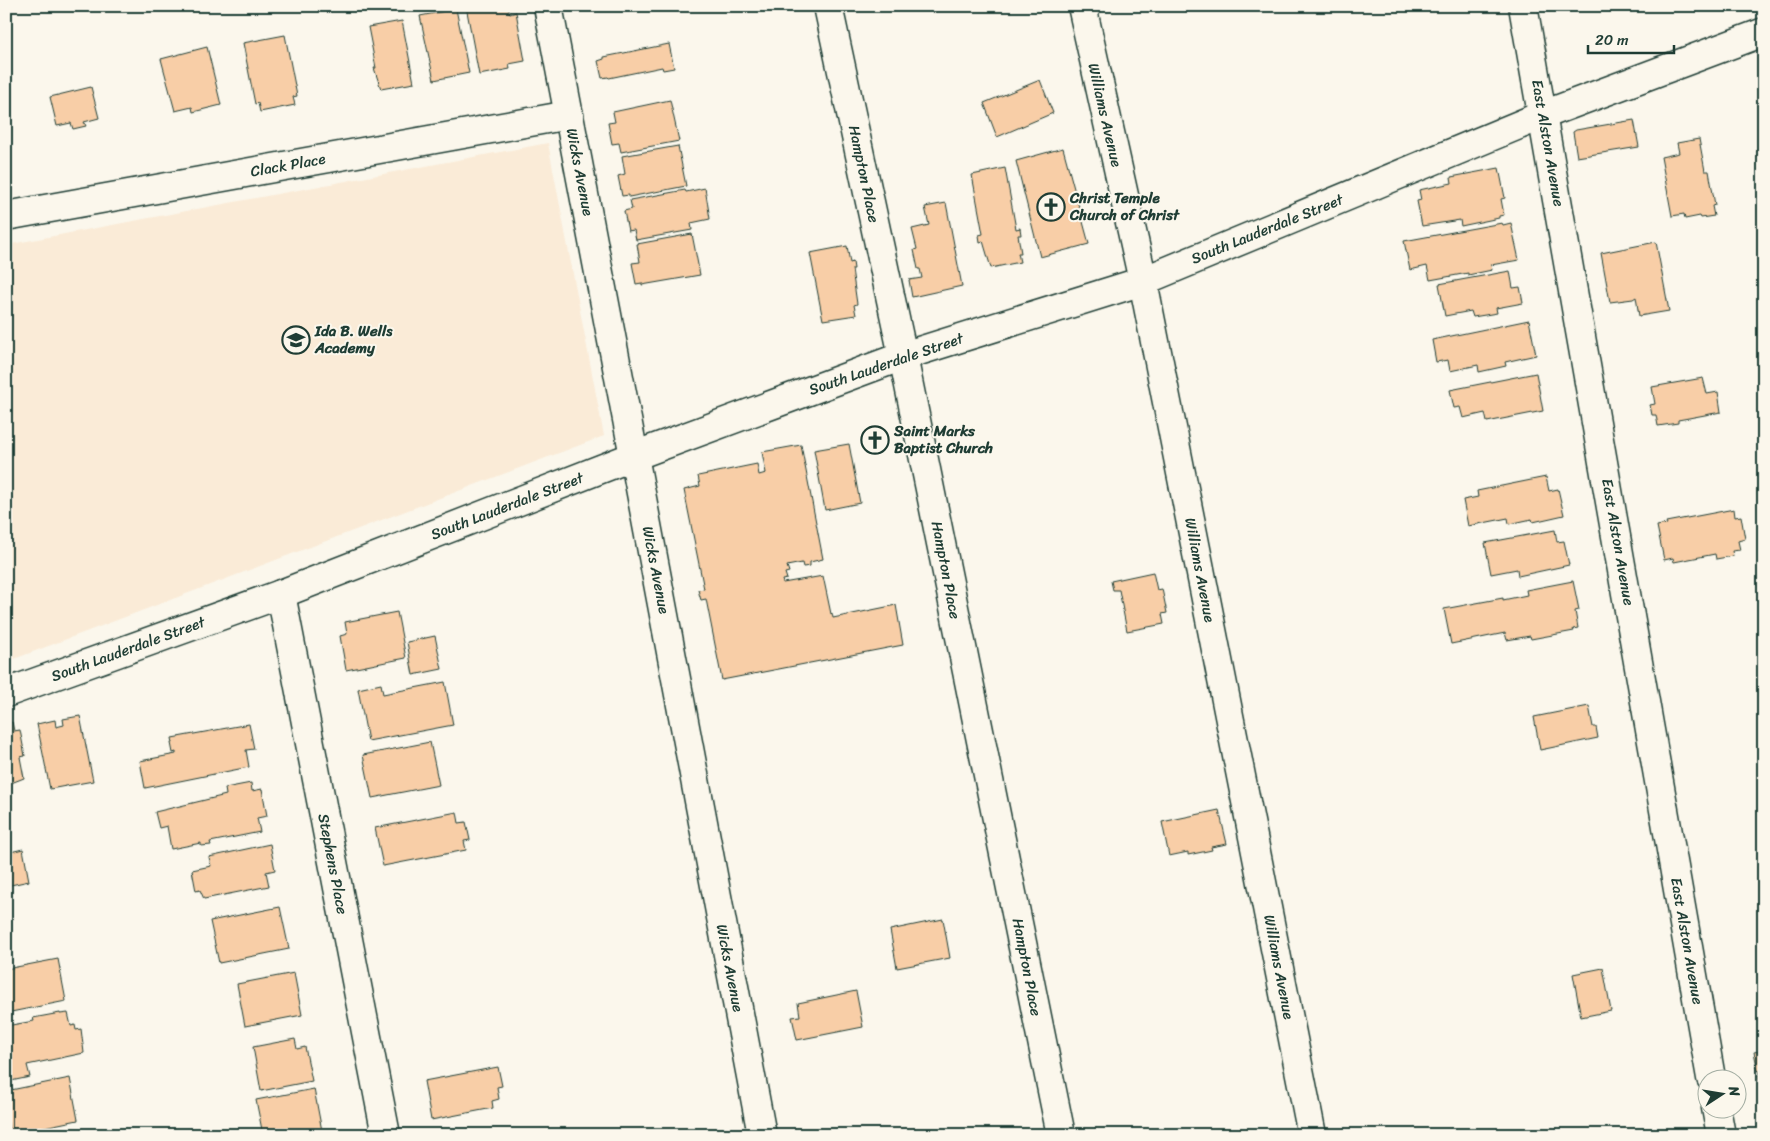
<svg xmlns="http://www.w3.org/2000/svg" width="1770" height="1141" viewBox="0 0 1770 1141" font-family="Sriracha,sans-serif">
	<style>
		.built { fill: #faebd7 }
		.building { fill: #f8cea7; stroke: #1f3d34 }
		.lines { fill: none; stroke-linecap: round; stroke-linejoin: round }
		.street-casing { stroke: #1f3d34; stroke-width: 31 }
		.street { stroke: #fbf7ec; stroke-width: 28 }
		.labels { text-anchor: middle; stroke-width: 4; stroke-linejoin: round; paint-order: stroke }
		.street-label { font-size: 15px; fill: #1f3d34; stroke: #fbf7ec }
		.poi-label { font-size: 15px; font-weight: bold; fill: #1f3d34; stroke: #fbf7ec; text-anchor: start }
	</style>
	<rect width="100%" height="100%" fill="#fbf7ec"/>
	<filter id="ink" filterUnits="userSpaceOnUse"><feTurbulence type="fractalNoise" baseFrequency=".02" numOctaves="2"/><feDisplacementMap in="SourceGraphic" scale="10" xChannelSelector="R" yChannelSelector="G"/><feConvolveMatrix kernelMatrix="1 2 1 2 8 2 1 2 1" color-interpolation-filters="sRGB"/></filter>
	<g filter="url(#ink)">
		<path class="built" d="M548,143l56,293 -598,226v-417z"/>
		<g class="building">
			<path d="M466,6h42l2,8 6,-2 9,49 -16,3 1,5 -31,6z"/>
			<path d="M456,9l13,64 -35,7 -14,-64z"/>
			<path d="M402,21l12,62 -33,6 -7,-21h2l-8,-41z"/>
			<path d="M285,35l12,61 -4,1 2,8 -35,7 -2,-9 -3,1 -12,-61z"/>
			<path d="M669,44l5,24 -11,2 -1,-3 -53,11 -1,-1 -6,1 -4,-17 6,-2v-2z"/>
			<path d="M207,47l14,58 -28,7 -1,-5 -17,4 -14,-52z"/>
			<path d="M1040,80l13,33 -56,24 -13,-34z"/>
			<path d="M91,87l8,31 -15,4 2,4 -13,3 -2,-6 -14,3 -7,-29z"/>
			<path d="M670,100l9,41 -58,11 -2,-9 -7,1 -4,-21 7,-1 -2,-10z"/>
			<path d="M1634,120l5,27 -62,10 -4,-25 3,-2z"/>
			<path d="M1699,139l6,32h4l6,34 -3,1 2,10 -13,2 -1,-2 -15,3 -1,-5 -12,2 -11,-59 18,-4 -2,-10z"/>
			<path d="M678,146l8,40 -57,11v-2l-7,1 -4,-20 7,-2 -3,-18z"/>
			<path d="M1063,148l26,96 -49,13 -24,-96z"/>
			<path d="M1005,168l11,61 4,-1 1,7h-3l3,18h-3l2,9 -29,6 -8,-27 -3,1 -1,-7 4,-1 -11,-59z"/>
			<path d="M1499,168l6,30 -4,1 3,16 -5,1v2l-38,8 -1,-6 -38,6 -5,-25 4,-1 -2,-10 33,-7 -1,-6z"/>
			<path d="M705,188l5,31 -19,4 1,7 -56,10 -2,-10 -6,1 -4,-20 8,-2 -2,-9 55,-10 1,2z"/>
			<path d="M946,203l16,83 -50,11 -3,-17 13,-2 -2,-9h-2l-4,-19 3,-1 -5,-20 17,-4 -4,-18z"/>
			<path d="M1502,223l1,2 8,-2 8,37 -28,5 1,5 -24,5v-2l-38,7 -3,-14 -17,4 -6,-29z"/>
			<path d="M692,234l8,41 -58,10v-2l-6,1 -4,-21 8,-1 -3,-18z"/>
			<path d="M1656,242l13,69 -30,5 -3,-19 -3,2 -23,3 -9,-49z"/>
			<path d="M847,246l3,17 3,-1 1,7h-2l5,35 -3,1 2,10 -33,5 -13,-67z"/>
			<path d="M1510,271l3,17 7,-1 3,16 -27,5 1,5 -24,4 -2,-6 -26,5 -6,-32z"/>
			<path d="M1529,320l7,35 -31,7 1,4 -27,6 -1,-7 -28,6 -2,-11 -12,2 -4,-22z"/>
			<path d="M1536,373l7,38 -56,11 -2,-9 -22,5 -3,-11 -6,1 -4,-18z"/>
			<path d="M1703,378l4,16 11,-2 3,20 -43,8v3l-20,3 -2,-11h-4l-2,-10 5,-1 -3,-17z"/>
			<path d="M849,444l11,59 -35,7 -11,-60z"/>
			<path d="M801,445l22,114 -13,3v4l-7,1 -1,-4 -15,3 2,6 -4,1 2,6 -5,1 1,3 40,-7 8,38 1,-1 1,5 63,-13 7,40 -181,35 -16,-81 -5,1 -3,-10 6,-1 -20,-99 16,-4 -2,-10 59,-12 2,11 7,-2 -4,-21z"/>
			<path d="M1546,477l3,14 9,-2 6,26 -31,7 -1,-3 -23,5 -1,-6 -40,8 -5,-26 15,-3 -1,-6z"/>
			<path d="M1734,509l1,8 6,-1 4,23 -7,2 2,9 -8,1 1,5 -17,3 -1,-5 -41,8 -1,-4 -9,2 -7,-34 10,-2 -1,-2z"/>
			<path d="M1555,530l2,12 7,-1 5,24 -51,11 -1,-7 -26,5 -6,-31z"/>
			<path d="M1153,572l4,18 5,-1 5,24 -5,1 2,10 -37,7 -8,-41h-6l-2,-9z"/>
			<path d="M1573,581l6,29 -4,1 3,17 -5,1 1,2 -43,8 -1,-3 -23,4 -2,-7 -54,11 -7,-35 59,-11v2l24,-5 -1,-5z"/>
			<path d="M397,612l9,46 -60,12 -6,-34 7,-2 -2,-12z"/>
			<path d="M435,636l7,33 -29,6 -6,-33z"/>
			<path d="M445,682l8,43 -85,16 -10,-52 23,-5 2,10z"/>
			<path d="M1589,706l4,21h3l2,11 -58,12 -6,-33z"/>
			<path d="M80,716l13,65 -43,8 -13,-65 18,-4 1,7 8,-2 -1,-6z"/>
			<path d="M12,722l2,9 6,-1 5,26 -5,1 4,21 -18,7v-61z"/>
			<path d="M249,724l5,25 -8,1 3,17 -104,21 -5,-27 36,-7v-2l-3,1 -2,-10h2l-1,-5z"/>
			<path d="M430,742l9,43 -67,13 -9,-43z"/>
			<path d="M251,783l1,8 10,-2 5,27 -10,2 3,14 -50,10 1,3 -10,1v-3l-30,6 -4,-23 -8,2 -4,-16 71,-17 -1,-7z"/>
			<path d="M1219,810l8,34 -16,3 1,3 -24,5v-3l-19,4 -7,-34z"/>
			<path d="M457,812l2,11 7,-1 4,18 -6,1 2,9 -83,16 -8,-38z"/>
			<path d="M270,844l5,26 -9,2 3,14 -65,13 -4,-9 -4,1 -4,-21 19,-4 -2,-9z"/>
			<path d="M23,849l6,32 -23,5v-33z"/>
			<path d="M280,907l9,42 -70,14 -9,-42z"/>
			<path d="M943,919l7,39 -53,10 -7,-38z"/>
			<path d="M58,959l8,42 -60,12v-44z"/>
			<path d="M1603,968l8,43 -30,6 -8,-43z"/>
			<path d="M294,973l8,42 -57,11 -8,-42z"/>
			<path d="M856,991l7,36 -66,13 -5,-23 8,-1 -2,-13z"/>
			<path d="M60,1013v1l8,-1 3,13 4,-1 1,5 5,-1 3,24 -57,12 3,12 -24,5v-56l28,-5 -1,-3z"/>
			<path d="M295,1039l2,10 8,-2 7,34 -51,10 -8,-44z"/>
			<path d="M1764,1050v43h-3l-3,-18h2l-1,-5 -1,1 -4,-19z"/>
			<path d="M498,1067l4,19 -5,1 2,12 -7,2 1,7 -62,12 -7,-39z"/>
			<path d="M70,1078l8,42 -68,14 -4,-20v-23z"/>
			<path d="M314,1089l8,42 -17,4h-42l-7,-35z"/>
		</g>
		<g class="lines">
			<g class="street-casing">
				<g id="street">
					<path d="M548,6l86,450 128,679"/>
					<path d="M828,6l75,350 158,779"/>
					<path d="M1082,6l61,275 169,854"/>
					<path d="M1523,6l188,1072"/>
					<path d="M6,216l563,-101"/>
					<path d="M281,594l105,541"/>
					<path d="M6,693l275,-99 353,-138 269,-100 240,-75 400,-166 221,-83"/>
					<path d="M1716,1108l5,27"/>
				</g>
			</g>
			<use href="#street" class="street"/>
		</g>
	</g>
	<defs>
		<g id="church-ring" transform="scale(1.4375)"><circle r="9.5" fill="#fbf7ec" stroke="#1f3d34" stroke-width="1.5"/><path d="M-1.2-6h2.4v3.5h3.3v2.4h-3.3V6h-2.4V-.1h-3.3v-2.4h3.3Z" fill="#1f3d34"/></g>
		<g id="school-ring" transform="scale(1.4375)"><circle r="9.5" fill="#fbf7ec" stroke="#1f3d34" stroke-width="1.5"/><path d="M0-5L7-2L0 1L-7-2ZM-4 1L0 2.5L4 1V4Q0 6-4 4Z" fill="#1f3d34"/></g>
	</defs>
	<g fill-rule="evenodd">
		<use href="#church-ring" x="1051" y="207"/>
		<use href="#school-ring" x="296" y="340"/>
		<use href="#church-ring" x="875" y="440"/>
	</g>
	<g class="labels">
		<g class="street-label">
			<text transform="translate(1105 115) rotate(77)" y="5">Williams Avenue</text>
			<text transform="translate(1548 143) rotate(80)" y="5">East Alston Avenue</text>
			<text transform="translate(288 165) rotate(-10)" y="5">Clack Place</text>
			<text transform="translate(580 172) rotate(79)" y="5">Wicks Avenue</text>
			<text transform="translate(864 174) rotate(78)" y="5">Hampton Place</text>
			<text transform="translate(1267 229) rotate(-22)" y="5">South Lauderdale Street</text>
			<text transform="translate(886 364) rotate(-19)" y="5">South Lauderdale Street</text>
			<text transform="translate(507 506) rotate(-21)" y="5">South Lauderdale Street</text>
			<text transform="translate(1618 542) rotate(80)" y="5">East Alston Avenue</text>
			<text transform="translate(656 570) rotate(79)" y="5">Wicks Avenue</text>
			<text transform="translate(946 570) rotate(79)" y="5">Hampton Place</text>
			<text transform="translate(1200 570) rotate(79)" y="5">Williams Avenue</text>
			<text transform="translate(128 649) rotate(-20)" y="5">South Lauderdale Street</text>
			<text transform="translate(333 864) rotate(79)" y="5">Stephens Place</text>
			<text transform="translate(1687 941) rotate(80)" y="5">East Alston Avenue</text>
			<text transform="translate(1027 967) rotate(79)" y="5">Hampton Place</text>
			<text transform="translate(1279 967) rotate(79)" y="5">Williams Avenue</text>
			<text transform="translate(730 968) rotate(79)" y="5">Wicks Avenue</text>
		</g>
		<g class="poi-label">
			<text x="1070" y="203">Christ Temple<tspan x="1070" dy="17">Church of Christ</tspan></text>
			<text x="315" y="336">Ida B. Wells<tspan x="315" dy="17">Academy</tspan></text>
			<text x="894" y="436">Saint Marks<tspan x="894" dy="17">Baptist Church</tspan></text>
		</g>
	</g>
	<rect width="1770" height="1141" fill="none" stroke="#fbf7ec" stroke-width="25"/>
	<rect x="12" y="12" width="1745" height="1116" fill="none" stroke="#1f3d34" stroke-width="2" filter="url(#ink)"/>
	<g transform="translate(1722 1094) rotate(78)"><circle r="24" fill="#fbf7ec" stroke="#a3ada2"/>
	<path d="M0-4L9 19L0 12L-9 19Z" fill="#1f3d34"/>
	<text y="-8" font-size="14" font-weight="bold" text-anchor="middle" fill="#1f3d34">N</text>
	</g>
	<path d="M1588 45v8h86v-8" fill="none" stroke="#1f3d34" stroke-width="2.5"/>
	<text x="1595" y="45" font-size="15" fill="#1f3d34" stroke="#fbf7ec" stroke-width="4" paint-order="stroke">20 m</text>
</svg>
